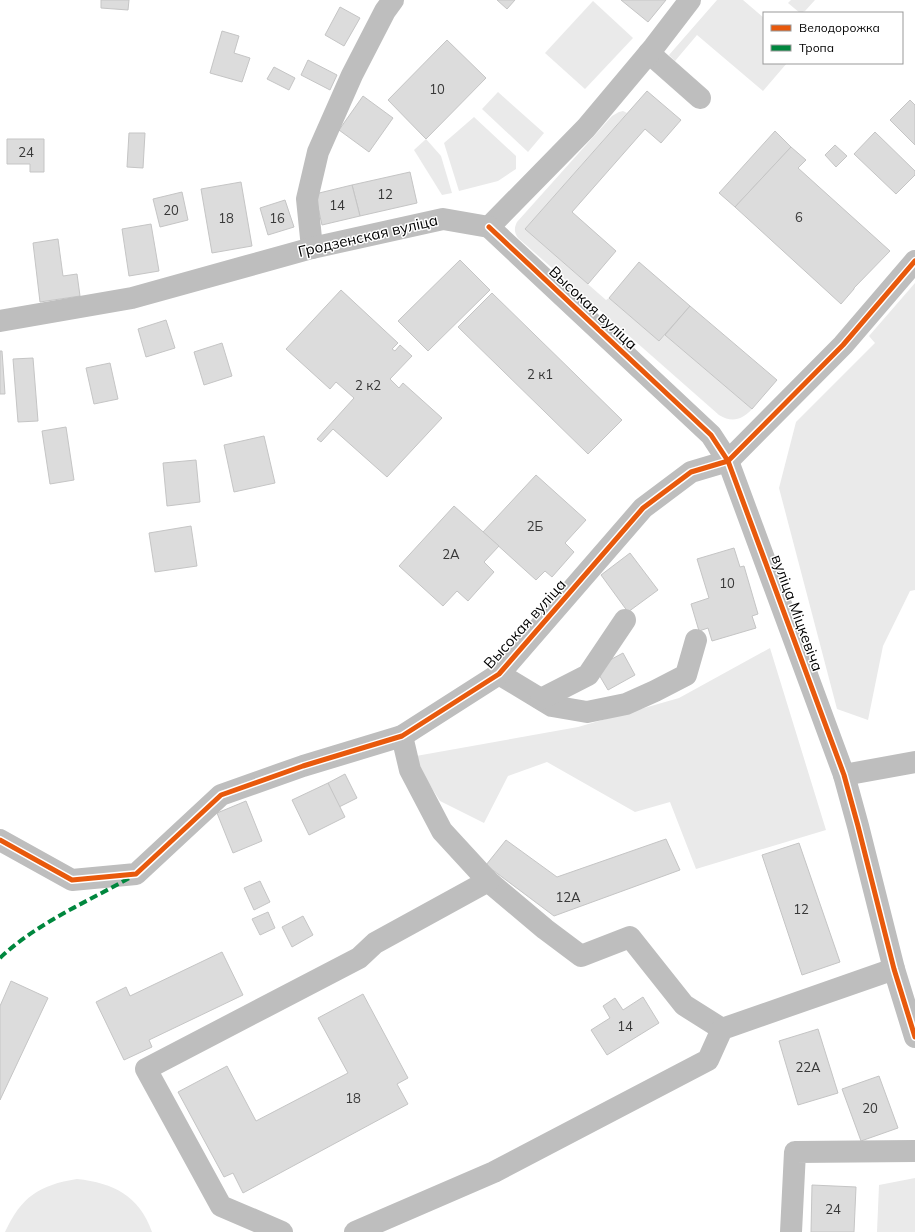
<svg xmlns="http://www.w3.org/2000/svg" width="915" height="1232" viewBox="0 0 915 1232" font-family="Mulish,sans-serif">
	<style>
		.green { fill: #eaeaea }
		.building { fill: #dcdcdc; stroke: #c5c5c5 }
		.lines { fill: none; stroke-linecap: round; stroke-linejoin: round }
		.minor { stroke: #bebebe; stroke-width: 22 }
		.quiet { stroke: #00873e; stroke-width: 4; stroke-dasharray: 8 4; stroke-linecap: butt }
		.cycleway-casing { stroke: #fff; stroke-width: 8 }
		.cycleway { stroke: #e8590c; stroke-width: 5 }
		.labels { text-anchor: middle; stroke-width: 3; stroke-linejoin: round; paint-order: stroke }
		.number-label { font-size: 13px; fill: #373737 }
		.street-label { font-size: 15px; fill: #000; stroke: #fff }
	</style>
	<rect width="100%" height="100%" fill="#fff"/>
	<g class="green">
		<path d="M717,0h26l21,18v45h23l-24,28 -66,-56 -22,26 -6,-6z"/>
		<path d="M791,0h24l-10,11 -5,2 -12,-10z"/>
		<path d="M593,1l40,37 -48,51 -40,-36z"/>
		<path d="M498,92l46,41 -16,19 -46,-43z"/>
		<path d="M623,111l4,2 -102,116 81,71 3,-2 50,43 6,-6 87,74c-10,11 -20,14 -33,6l-201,-177c-4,-6 -4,-10 -1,-16l95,-106 7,-4z"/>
		<path d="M474,117l42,39v13l-18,12 -39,10 -15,-48z"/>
		<path d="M426,139l15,17 11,37 -10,2 -28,-45z"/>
		<path d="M915,283v307l-5,1 -27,55 -15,74 -31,-11 -58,-221 17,-66 79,-79 -6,-7z"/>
		<path d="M770,648l56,182 -130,39 -26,-67 -35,10 -88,-50 -39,14 -24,47 -44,-22 -21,-33 -3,-12 162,-29 101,-29z"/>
		<path d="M915,1178v54h-38l2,-47z"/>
		<path d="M77,1179c37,4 62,17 75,53h-147c16,-35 34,-47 72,-53z"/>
	</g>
	<g class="building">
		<path d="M101,0h28l-1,10 -27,-2z"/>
		<path d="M497,0h18l-8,9z"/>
		<path d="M621,0h45l-18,22z"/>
		<path d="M340,7l20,11 -16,28 -19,-11z"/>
		<path d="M222,31l17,5 -5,17 16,5 -8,24 -32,-9z"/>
		<path d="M447,40l39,38 -60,61 -38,-39z"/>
		<path d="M308,60l29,15 -7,15 -29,-15z"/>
		<path d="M274,67l21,11 -6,12 -22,-11z"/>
		<path d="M647,91l34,29 -20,23 -16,-14 -73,83 44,39 -28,33 -63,-55z"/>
		<path d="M363,96l30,22 -24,34 -30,-22z"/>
		<path d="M910,100l5,5v40l-25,-25z"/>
		<path d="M775,131l16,16 -56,60 -16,-14z"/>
		<path d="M875,132l40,39v4l-19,19 -42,-40z"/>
		<path d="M129,133h16l-2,35 -16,-1z"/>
		<path d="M7,139h37v33h-14v-8h-23z"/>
		<path d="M835,145l12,11 -11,11 -11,-12z"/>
		<path d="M791,147l15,13 -8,8 92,83 -36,37v1l-13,15 -106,-97z"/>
		<path d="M410,172l7,31 -57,13 -8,-31z"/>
		<path d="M241,182l11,64 -40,7 -11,-64z"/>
		<path d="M352,185l8,31 -38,9 -7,-31z"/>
		<path d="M182,192l6,28 -28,7 -7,-28z"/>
		<path d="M285,200l9,27 -26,8 -8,-27z"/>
		<path d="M151,224l8,47 -30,5 -7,-47z"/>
		<path d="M58,239l5,37 14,-2 3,22 -40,6 -7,-59z"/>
		<path d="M460,260l30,30 -62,61 -30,-30z"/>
		<path d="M639,262l51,44 -31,35 -50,-43z"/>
		<path d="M341,290l57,53 -6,6 3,2 5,-6 12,11 -22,23 9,9 4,-5 39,35 -55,59 -54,-48 -12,13 -4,-3 37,-41 -18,-16 -6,7 -44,-40z"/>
		<path d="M492,293l130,127 -34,34 -130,-127z"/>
		<path d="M690,306l87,74 -25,29 -87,-74z"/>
		<path d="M166,320l9,28 -29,9 -8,-28z"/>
		<path d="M222,343l10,33 -28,9 -10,-33z"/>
		<path d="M0,351h2l3,43h-5z"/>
		<path d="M33,358l5,63 -20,1 -5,-63z"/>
		<path d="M110,363l8,36 -24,5 -8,-36z"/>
		<path d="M66,427l8,53 -24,4 -8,-53z"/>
		<path d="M264,436l11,47 -41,9 -10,-47z"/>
		<path d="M196,460l4,42 -33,4 -4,-43z"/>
		<path d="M536,475l50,45 -21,23 9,9 -22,25 -7,-6 -9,9 -53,-48z"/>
		<path d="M454,506l45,40 -15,16 10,10 -26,29 -11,-10 -14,15 -44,-40z"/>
		<path d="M191,526l6,40 -42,6 -6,-39z"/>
		<path d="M734,548l6,19 4,-1 14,48 -6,2 4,12 -44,13 -4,-13 -9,3 -8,-27 18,-6 -12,-39z"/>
		<path d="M630,553l28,37 -30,22 -27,-37z"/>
		<path d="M623,653l12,22 -27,15 -13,-22z"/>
		<path d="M345,774l12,24 -18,9 -11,-24z"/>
		<path d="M328,783l17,34 -36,18 -17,-35z"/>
		<path d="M246,801l16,40 -29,12 -16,-40z"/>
		<path d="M666,839l14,31 -126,46 -68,-51 20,-25 51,37z"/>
		<path d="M799,843l41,119 -38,13 -40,-120z"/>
		<path d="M260,881l10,21 -16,8 -10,-22z"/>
		<path d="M268,912l7,16 -15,7 -8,-16z"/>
		<path d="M303,916l10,19 -21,12 -10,-20z"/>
		<path d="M222,952l21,43 -94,45 3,7 -28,13 -28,-58 30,-15 4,9z"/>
		<path d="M11,981l37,17 -48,102v-94z"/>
		<path d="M363,994l45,84 -11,6 11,20 -165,89 -10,-20 -9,4 -46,-85 49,-26 29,55 92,-48 -30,-55z"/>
		<path d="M643,997l16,26 -52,32 -16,-25 19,-12 -7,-12 12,-8 8,12z"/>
		<path d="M818,1029l20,64 -40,12 -19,-64z"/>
		<path d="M879,1076l19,52 -37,13 -19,-52z"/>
		<path d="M812,1185l44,2 -2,45h-43z"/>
	</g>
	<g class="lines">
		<g class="minor">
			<path d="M649,53l51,45"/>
			<path d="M489,227l222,208 17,26 116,314 14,51 36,143 21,68"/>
			<path d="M489,227l97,-99 68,-81 36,-47"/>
			<path d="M312,248l-5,-49 11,-47 34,-77 33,-64 8,-11"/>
			<path d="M0,321l132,-23 180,-50 131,-29 46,8"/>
			<path d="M499,674l53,32 35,6 39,-8 29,-13 31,-16 10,-35"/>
			<path d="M541,699l47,-24 37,-55"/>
			<path d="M844,775l71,-13"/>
			<path d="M0,840l72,40 64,-6 85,-79 82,-29 99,-30 97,-62 144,-166 48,-36 37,-11 115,-116 72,-84"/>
			<path d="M488,881l57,48 36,27 49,-19 54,68 38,24"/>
			<path d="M282,1232l-61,-26 -75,-137 213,-111 16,-15 113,-62 -46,-50 -32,-61 -8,-34"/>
			<path d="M355,1232l139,-60 214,-112 14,-31 172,-60"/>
			<path d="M791,1232l4,-80 120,-1"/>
		</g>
		<path class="quiet" d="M0,958c37,-35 87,-56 131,-81"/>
		<g class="cycleway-casing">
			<g id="cycleway">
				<path d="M489,227l222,208 17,26 116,314 14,51 36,143 21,68"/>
				<path d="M0,840l72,40 64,-6 85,-79 82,-29 99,-30 97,-62 144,-166 48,-36 37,-11 115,-116 72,-84"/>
			</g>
		</g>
		<use href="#cycleway" class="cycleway"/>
	</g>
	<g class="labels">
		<g class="number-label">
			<text x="437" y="94">10</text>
			<text x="26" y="157">24</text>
			<text x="385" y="199">12</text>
			<text x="337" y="210">14</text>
			<text x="171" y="215">20</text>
			<text x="799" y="222">6</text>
			<text x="226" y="223">18</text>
			<text x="277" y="223">16</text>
			<text x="540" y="379">2 к1</text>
			<text x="368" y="390">2 к2</text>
			<text x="535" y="531">2Б</text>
			<text x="451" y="559">2А</text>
			<text x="727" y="588">10</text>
			<text x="568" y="902">12А</text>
			<text x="801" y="914">12</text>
			<text x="625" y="1031">14</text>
			<text x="808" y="1072">22А</text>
			<text x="353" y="1103">18</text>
			<text x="870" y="1113">20</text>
			<text x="833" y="1214">24</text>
		</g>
		<g class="street-label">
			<text transform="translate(368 236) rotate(-13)" y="5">Гродзенская вуліца</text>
			<text transform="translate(593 308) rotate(43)" y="5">Высокая вуліца</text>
			<text transform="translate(797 613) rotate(70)" y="5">вуліца Міцкевіча</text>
			<text transform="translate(525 624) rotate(-48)" y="5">Высокая вуліца</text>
		</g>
	</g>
	<rect x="763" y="12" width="140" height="52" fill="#ffffff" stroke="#999999"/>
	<rect x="771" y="25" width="20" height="6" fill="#e8590c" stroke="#999999"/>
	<text x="799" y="32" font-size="12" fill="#000000">Велодорожка</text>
	<rect x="771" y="45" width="20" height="6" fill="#00873e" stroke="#999999"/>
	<text x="799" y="52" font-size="12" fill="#000000">Тропа</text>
</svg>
